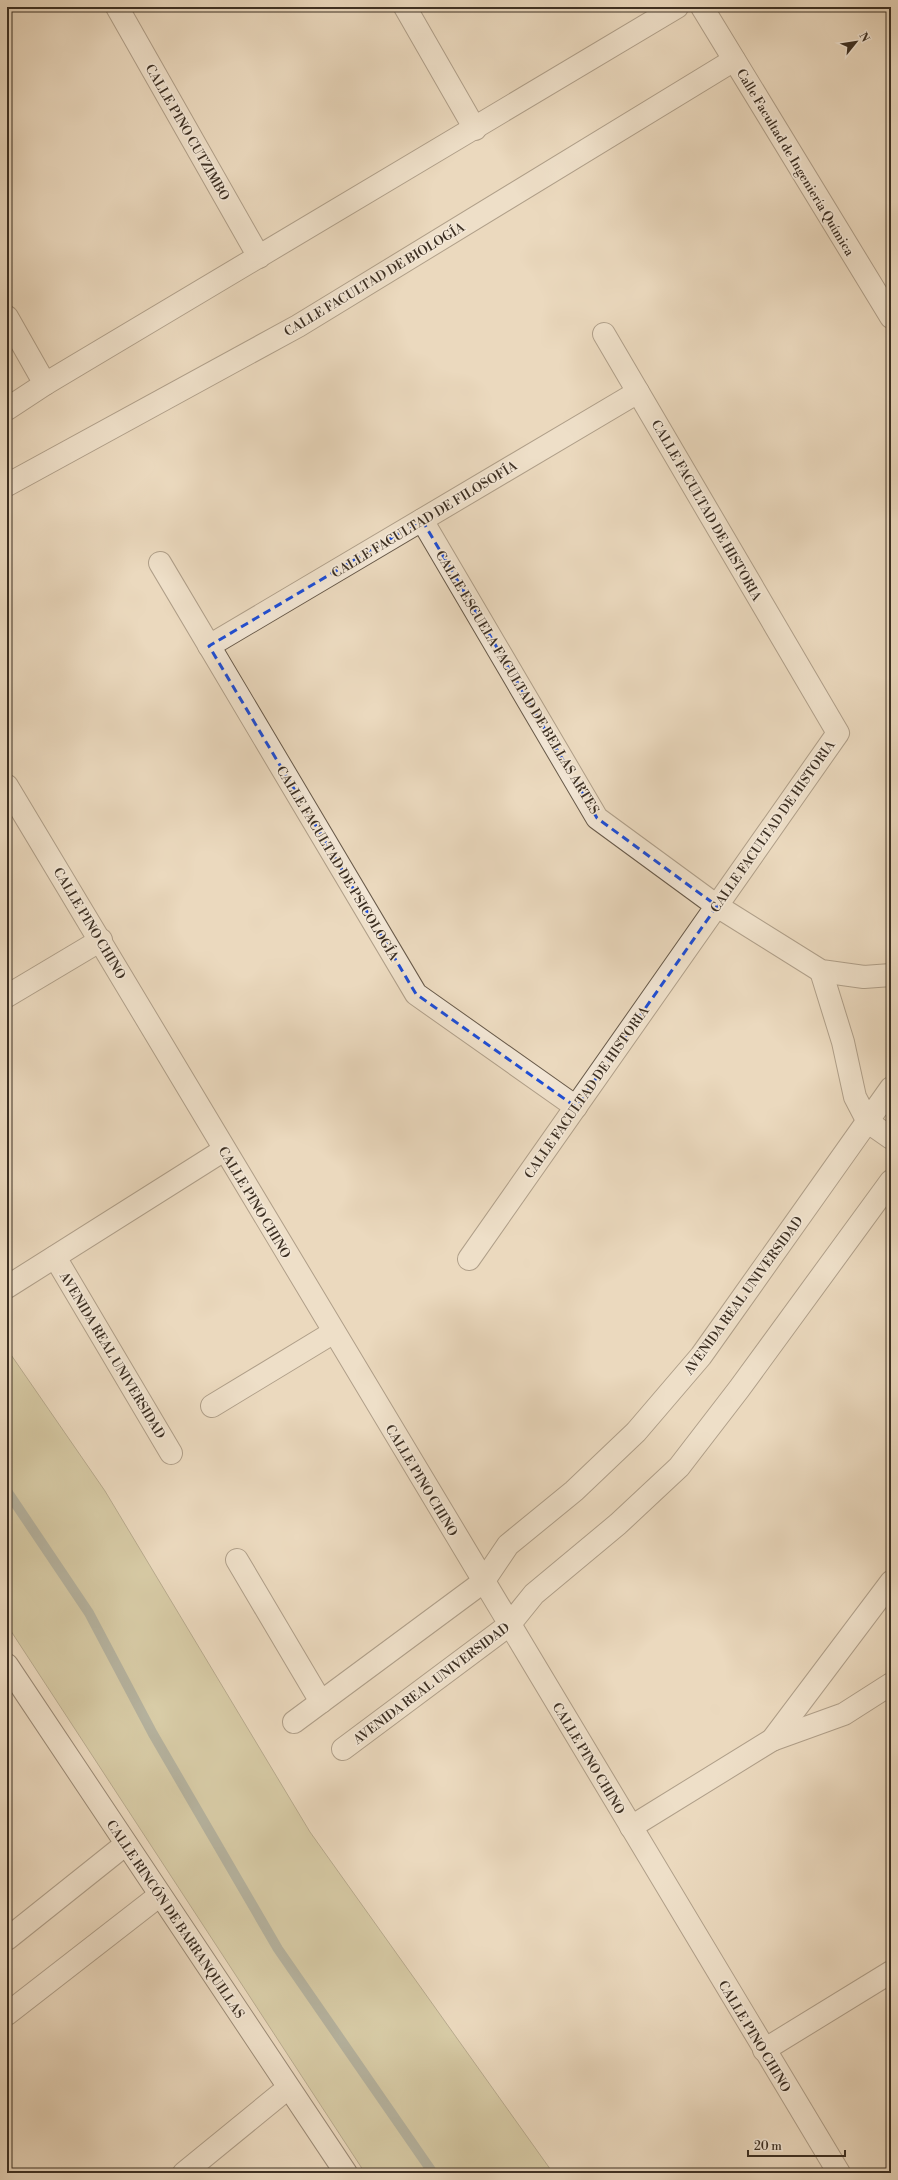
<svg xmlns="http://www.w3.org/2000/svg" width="898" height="2180" viewBox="0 0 898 2180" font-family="'Libre Bodoni',serif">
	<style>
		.green { fill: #c0bc8c; stroke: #7e7658 }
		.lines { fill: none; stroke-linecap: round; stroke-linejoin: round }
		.stream { stroke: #748378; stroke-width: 10 }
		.street-casing { stroke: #685a4a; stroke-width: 24 }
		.secondary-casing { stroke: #3d3023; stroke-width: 24 }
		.street { stroke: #f2e6d5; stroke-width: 22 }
		.secondary { stroke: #f2e6d5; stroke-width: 22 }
		.marked { fill: none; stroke: #1d4ed8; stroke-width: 3; stroke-dasharray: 8 5; stroke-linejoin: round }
		.labels { text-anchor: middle; stroke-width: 3.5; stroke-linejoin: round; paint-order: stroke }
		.street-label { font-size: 13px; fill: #3d3023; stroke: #f2e6d5 }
	</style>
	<rect width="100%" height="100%" fill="#ebd9be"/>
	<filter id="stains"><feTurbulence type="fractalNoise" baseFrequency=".005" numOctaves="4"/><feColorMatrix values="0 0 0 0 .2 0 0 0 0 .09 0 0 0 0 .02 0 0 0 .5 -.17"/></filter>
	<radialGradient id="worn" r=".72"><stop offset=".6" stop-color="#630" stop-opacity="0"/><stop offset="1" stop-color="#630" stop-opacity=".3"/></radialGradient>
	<path class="green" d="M7,1349l98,142 205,341 243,341h-188l-358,-548z"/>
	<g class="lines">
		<path class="stream" d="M7,1491l82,122 64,121 125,215 155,224"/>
		<g class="street-casing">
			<g id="street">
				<path d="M117,7l142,250"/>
				<path d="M405,7l70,122"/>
				<path d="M702,7l189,310"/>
				<path d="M7,317l38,67"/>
				<path d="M7,409l38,-25 632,-377"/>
				<path d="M7,485l291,-159 436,-266"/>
				<path d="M422,520l175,298 120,88 104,65 43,6 27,-2"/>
				<path d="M160,563l256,431 160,113"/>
				<path d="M209,646l429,-254"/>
				<path d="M7,786l832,1387"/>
				<path d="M821,971l22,71 12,55 13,25 23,16"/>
				<path d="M7,996l94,-56"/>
				<path d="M55,1257l116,196"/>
				<path d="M469,1259l369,-526 -234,-399"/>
				<path d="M7,1287l217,-137"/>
				<path d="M212,1406l122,-74"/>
				<path d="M237,1560l84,142"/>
				<path d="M294,1722l189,-140 25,-37 66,-54 62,-59 65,-76 190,-268"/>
				<path d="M772,1740l119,-158"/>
				<path d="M343,1749l166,-124 25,-31 84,-70 61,-57 60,-78 152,-208"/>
				<path d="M631,1827l141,-87 72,-26 47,-30"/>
				<path d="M7,1939l119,-95"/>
				<path d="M7,2014l153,-119"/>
				<path d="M764,2050l127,-78"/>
				<path d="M184,2173l104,-85"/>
			</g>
		</g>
		<g class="secondary-casing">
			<path id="secondary" d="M7,1665l339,508"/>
		</g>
		<use href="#street" class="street"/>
		<use href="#secondary" class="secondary"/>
	</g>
	<path d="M0 0H898V2180H0ZM422,520l175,298 120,88 -141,201 -160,-113 -207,-348z" fill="#ebd9be" fill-opacity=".55" fill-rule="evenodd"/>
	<path class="marked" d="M422,520l175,298 120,88 -141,201 -160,-113 -207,-348z"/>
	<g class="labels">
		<g class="street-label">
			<text transform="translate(188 132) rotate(60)" y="5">CALLE PINO CUTZIMBO</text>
			<text transform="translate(796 162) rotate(59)" y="5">Calle Facultad de Ingenierίa Quίmica</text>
			<text transform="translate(374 279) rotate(-31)" y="5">CALLE FACULTAD DE BIOLOGÍA</text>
			<text transform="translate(707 510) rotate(60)" y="5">CALLE FACULTAD DE HISTORIA</text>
			<text transform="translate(424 519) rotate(-31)" y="5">CALLE FACULTAD DE FILOSOFÍA</text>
			<text transform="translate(518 682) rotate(59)" y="5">CALLE ESCUELA FACULTAD DE BELLAS ARTES</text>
			<text transform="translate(772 826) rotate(-55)" y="5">CALLE FACULTAD DE HISTORIA</text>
			<text transform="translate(338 863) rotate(59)" y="5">CALLE FACULTAD DE PSICOLOGÍA</text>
			<text transform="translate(90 923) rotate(59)" y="5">CALLE PINO CHINO</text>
			<text transform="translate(586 1092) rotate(-55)" y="5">CALLE FACULTAD DE HISTORIA</text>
			<text transform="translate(255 1202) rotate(59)" y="5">CALLE PINO CHINO</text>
			<text transform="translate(743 1295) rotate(-54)" y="5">AVENIDA REAL UNIVERSIDAD</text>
			<text transform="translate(113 1355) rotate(59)" y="5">AVENIDA REAL UNIVERSIDAD</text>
			<text transform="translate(422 1480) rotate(59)" y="5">CALLE PINO CHINO</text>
			<text transform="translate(431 1683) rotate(-37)" y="5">AVENIDA REAL UNIVERSIDAD</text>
			<text transform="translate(589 1758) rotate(59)" y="5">CALLE PINO CHINO</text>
			<text transform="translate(176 1919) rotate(56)" y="5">CALLE RINCÓN DE BARRANQUILLAS</text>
			<text transform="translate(755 2036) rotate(59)" y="5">CALLE PINO CHINO</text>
		</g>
	</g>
	<rect width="898" height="2180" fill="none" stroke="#ebd9be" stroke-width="24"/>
	<rect x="8" y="8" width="882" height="2164" fill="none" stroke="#3d3023" stroke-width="2"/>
	<rect x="12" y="12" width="874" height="2156" fill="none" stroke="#3d3023"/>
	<g transform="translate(856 42) rotate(60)" stroke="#f2e6d5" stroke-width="3" paint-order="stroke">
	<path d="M0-3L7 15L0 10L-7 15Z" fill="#3d3023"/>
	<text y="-6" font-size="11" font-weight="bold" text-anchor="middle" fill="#3d3023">N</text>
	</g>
	<path d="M748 2150v6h97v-6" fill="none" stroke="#3d3023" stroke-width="2"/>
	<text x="754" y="2150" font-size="12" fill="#3d3023" stroke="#f2e6d5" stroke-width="3" paint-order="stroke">20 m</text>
	<rect width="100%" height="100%" filter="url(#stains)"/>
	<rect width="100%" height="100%" fill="url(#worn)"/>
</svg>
